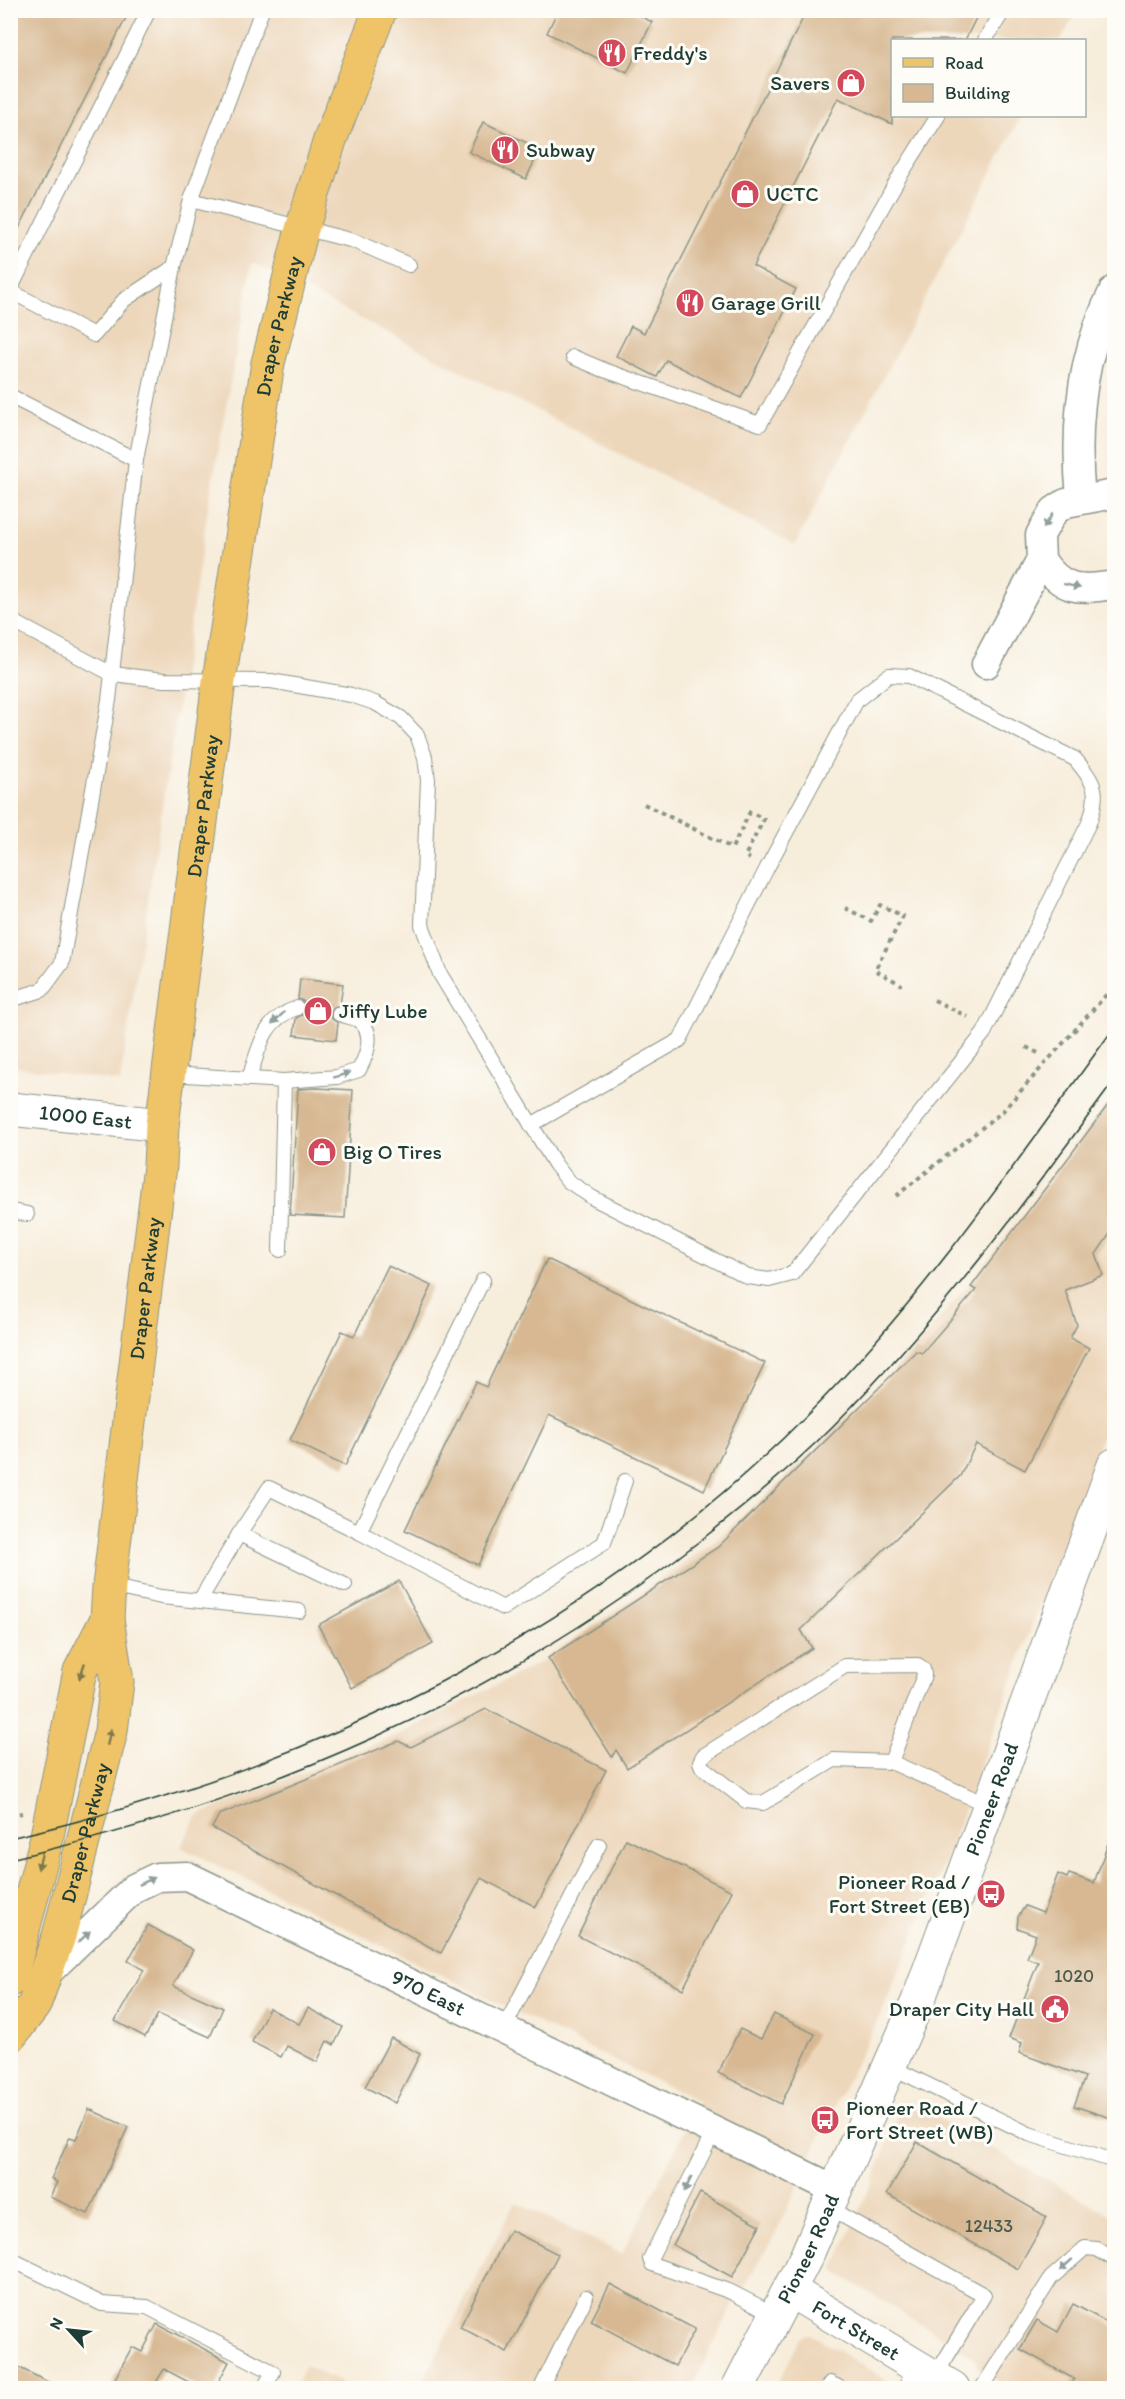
<svg xmlns="http://www.w3.org/2000/svg" width="1125" height="2399" viewBox="0 0 1125 2399" font-family="Itim,sans-serif">
	<style>
		.built { fill: #edd7bb }
		.building { fill: #d7b892 }
		.lines { fill: none; stroke-linecap: round; stroke-linejoin: round }
		.service-casing { stroke: #8b9588; stroke-width: 16 }
		.minor-casing { stroke: #8b9588; stroke-width: 31 }
		.tertiary-casing { stroke: #8b9588; stroke-width: 35 }
		.primary-casing { stroke: #8b9588; stroke-width: 35 }
		.path { stroke: #8b9588; stroke-width: 4; stroke-dasharray: 4.5 4.5; stroke-linecap: butt }
		.service { stroke: #fff; stroke-width: 14 }
		.minor { stroke: #fff; stroke-width: 28 }
		.tertiary { stroke: #fff; stroke-width: 33 }
		.primary { stroke: #efc469; stroke-width: 33 }
		.tram { stroke: #1f3d34; stroke-width: 1.5 }
		.oneway { fill: #8f9e9a }
		.oneway2 { fill: #7d7a4c }
		.labels { text-anchor: middle; stroke-width: 6; stroke-linejoin: round; paint-order: stroke }
		.number-label { font-size: 18px; fill: #4d5c4c }
		.poi-label { font-size: 21px; fill: #1f3d34; stroke: #fdfcf7; text-anchor: start }
		.street-label { font-size: 21px; fill: #1f3d34; stroke: #fdfcf7 }
	</style>
	<rect width="100%" height="100%" fill="#fdfcf7"/>
	<filter id="ink" filterUnits="userSpaceOnUse"><feTurbulence type="fractalNoise" baseFrequency=".0167" numOctaves="2"/><feDisplacementMap in="SourceGraphic" scale="12" xChannelSelector="R" yChannelSelector="G"/><feConvolveMatrix kernelMatrix="1 2 1 2 8 2 1 2 1" color-interpolation-filters="sRGB"/></filter>
	<filter id="wash" filterUnits="userSpaceOnUse"><feTurbulence type="fractalNoise" baseFrequency=".008" numOctaves="4" result="noise"/><feDisplacementMap in="SourceGraphic" scale="24" xChannelSelector="R" yChannelSelector="G"/><feGaussianBlur stdDeviation="1.35" result="paint"/><feColorMatrix in="noise" values="0 0 0 0 0 0 0 0 0 0 0 0 0 0 0 0 0 1.4 0 .05"/><feComposite in="paint" operator="in"/></filter>
	<g filter="url(#wash)">
		<rect width="100%" height="100%" fill="#f7eddb"/>
		<g class="built">
			<path d="M11,11h1066l-16,29h-169v76h129l-226,429 -543,-283 -43,240 -89,580 -109,-16z"/>
			<path d="M1114,1095v309l-167,452 -65,155 -60,121 -46,101 -47,80 -38,75h-271l95,-186 107,52 77,-152 -518,-255 17,-32 202,-81 141,-72 172,-119 62,-56 140,-138 74,-90z"/>
			<path d="M900,2107l23,3 191,107v171h-104l-30,-18 -4,-11 -143,-89 40,-89z"/>
			<path d="M811,2334l3,2 85,52h-124l26,-50z"/>
			<path d="M305,2365l46,23h-57z"/>
		</g>
		<g id="blocks">
			<g class="building">
				<path d="M10,10h120l-120,236z"/>
				<path d="M558,10h71l23,12 -25,51 -80,-40z"/>
				<path d="M807,10h173l-15,30h-73v84l-54,-26 -85,168 43,23 -55,109 -75,-38 -9,17 -41,-21 15,-30 13,7z"/>
				<path d="M483,122l57,27 -14,30 -57,-27z"/>
				<path d="M300,979l43,5 -3,21 -6,2 -4,5 2,7 6,4 -2,17 -42,-5 2,-17 8,-4 2,-6 -3,-7 -5,-2z"/>
				<path d="M317,1088l36,2 -8,128 -55,-3 8,-126z"/>
				<path d="M1114,1097v131l-18,26 7,21 -38,15 12,35 -7,13 19,10 -64,122 -49,-26 -16,32 -159,154 11,18 -185,120 -11,-18 -4,7 -64,-99 170,-111 198,-196 6,2 54,-63 -5,-3z"/>
				<path d="M547,1259l218,104 -61,127 -155,-75 -71,150 -73,-35 71,-148 10,5z"/>
				<path d="M388,1266l44,20 -87,180 -55,-26 52,-109 12,5z"/>
				<path d="M399,1581l34,63 -81,44 -34,-63z"/>
				<path d="M486,1709l120,61 -70,137 -55,-29 -40,75 -229,-125 7,-13 179,-74 13,6z"/>
				<path d="M1112,1832l2,1v286l-40,-13 11,-29 -66,-24 3,-10 -13,-5 29,-76 -11,-4 9,-23 -19,-7 1,-11 7,-11 18,7 15,-39 9,4 2,-4 25,9z"/>
				<path d="M626,1839l106,52 -49,98 -105,-53z"/>
				<path d="M148,1925l45,25 -20,36 50,22 -13,29 -52,-23 -13,23 -30,-16 29,-51 -16,-9z"/>
				<path d="M269,2008l30,16 9,-16 35,19 -9,18 -7,-4 -10,21 -30,-16 -6,11 -29,-15z"/>
				<path d="M774,2014l41,20 -34,70 -63,-31 22,-44 21,10z"/>
				<path d="M391,2038l29,16 -25,49 -30,-16z"/>
				<path d="M89,2109l39,18 -40,87 -38,-17 7,-15 -6,-3 19,-42 6,2z"/>
				<path d="M917,2142l130,75 -29,52 -131,-75z"/>
				<path d="M700,2193l60,32 -28,52 -59,-32z"/>
				<path d="M510,2230l48,24 -51,98 -47,-25z"/>
				<path d="M610,2284l85,45 -20,37 -84,-45z"/>
				<path d="M1073,2304l41,22v62h-46l6,-9 -54,-30 17,-29 21,12z"/>
				<path d="M157,2324l72,38 -14,26h-15l-36,-19 -11,19h-43l22,-41 10,5z"/>
				<path d="M10,2363l50,25h-50z"/>
			</g>
		</g>
	</g>
	<g filter="url(#ink)">
		<use href="#blocks" fill-opacity="0" stroke="#8b9588" stroke-width="1.5"/>
		<g class="lines">
			<g class="service-casing">
				<g id="service">
					<path d="M985,40l19,-30"/>
					<path d="M191,200l71,-190"/>
					<path d="M10,290l139,-280"/>
					<path d="M10,291l84,44 30,-35 50,-33"/>
					<path d="M573,357l31,13 156,54 138,-245 40,-63"/>
					<path d="M10,396l126,64 -27,240 -47,263 -20,27 -32,10"/>
					<path d="M136,460l38,-193 17,-67 163,41 55,24"/>
					<path d="M10,620l102,54 52,6 107,1 80,14 24,8 26,15 16,17 8,22 3,23 -6,145 18,49 14,23 101,167 13,17 25,17 155,79 21,3 23,-6 192,-241 105,-210c11,-31 7,-39 -14,-64l-166,-83 -20,-1 -32,25 -90,168 -87,172 -149,85"/>
					<path d="M170,1074l114,7 -4,169"/>
					<path d="M249,1079c10,-31 14,-60 48,-71"/>
					<path d="M284,1081l53,-4 22,-7c8,-15 17,-38 -1,-50 -5,-3 -14,-4 -19,-6"/>
					<path d="M10,1211l17,3"/>
					<path d="M359,1532l124,-252"/>
					<path d="M345,1585l-106,-51 30,-46 90,44 144,76 101,-65 21,-62"/>
					<path d="M109,1586l52,11 138,14"/>
					<path d="M200,1600l39,-66"/>
					<path d="M891,1762l-57,-2 -71,43 -17,-2 -44,-34 -2,-5 3,-6 142,-90 73,-1 5,4 1,6 -33,87 99,44"/>
					<path d="M503,2030l96,-185"/>
					<path d="M889,2066l140,68 85,27"/>
					<path d="M714,2131l-64,128 2,5 79,28 45,23"/>
					<path d="M827,2207l157,88 -50,83"/>
					<path d="M10,2259l92,45 45,3 126,65 -9,16"/>
					<path d="M541,2388l45,-91"/>
					<path d="M827,2388l3,-5 10,5"/>
					<path d="M905,2388l11,-21"/>
					<path d="M982,2388l69,-110 34,-30 12,1 17,10"/>
				</g>
			</g>
			<g class="minor-casing">
				<g id="minor">
					<path d="M1081,499c-7,-71 0,-145 33,-209"/>
					<path d="M1041,560c22,32 38,30 73,25"/>
					<path d="M986,664l55,-104 -1,-25 14,-24 12,-8 48,-9"/>
					<path id="s1" d="M45,1975l89,-87 23,-11 30,-1 647,313"/>
				</g>
			</g>
			<g class="tertiary-casing">
				<g id="tertiary">
					<path id="s2" d="M10,1109l152,16"/>
					<path id="s3" d="M789,2290l164,98"/>
					<path id="s4" d="M738,2388l68,-131 112,-256 196,-536"/>
				</g>
			</g>
			<g class="primary-casing">
				<g id="primary">
					<path d="M10,1980l36,-139 34,-170 27,-52"/>
					<path id="s5" d="M10,2036l24,-31 25,-69 52,-205 6,-49 -10,-63 2,-33 51,-420 2,-41 57,-444 49,-318 34,-134 28,-89 50,-130"/>
				</g>
			</g>
			<g class="path">
				<path d="M644,804l88,44 18,-36 14,7 -19,37 5,3"/>
				<path d="M845,908l26,13 9,-16 23,11 -28,54 27,15"/>
				<path d="M934,1000l34,17"/>
				<path d="M1026,1047l12,6"/>
				<path d="M896,1196l106,-84 112,-126"/>
				<path d="M10,1815l12,-2"/>
			</g>
			<use href="#service" class="service"/>
			<use href="#minor" class="minor"/>
			<use href="#tertiary" class="tertiary"/>
			<use href="#primary" class="primary"/>
			<g class="tram">
				<path d="M10,1838c302,-69 582,-206 801,-427 115,-116 207,-252 303,-383"/>
				<path d="M10,1859c251,-57 488,-160 691,-319 45,-35 91,-73 132,-114 105,-106 193,-225 281,-345"/>
			</g>
		</g>
		<defs><path id="oneway-solid" d="M-6-.8H1V-3.2L6.5 0L1 3.2V.8H-6Z" transform="scale(1.5)"/></defs>
		<g class="oneway">
			<use href="#oneway-solid" transform="translate(1048 521) rotate(122)"/>
			<use href="#oneway-solid" transform="translate(1072 586) rotate(14)"/>
			<use href="#oneway-solid" transform="translate(278 1018) rotate(137)"/>
			<use href="#oneway-solid" transform="translate(342 1075) rotate(-16)"/>
			<use href="#oneway-solid" transform="translate(147 1881) rotate(-25)"/>
			<use href="#oneway-solid" transform="translate(84 1937) rotate(-44)"/>
			<use href="#oneway-solid" transform="translate(688 2184) rotate(116)"/>
			<use href="#oneway-solid" transform="translate(1066 2265) rotate(138)"/>
		</g>
		<g class="oneway2">
			<use href="#oneway-solid" transform="translate(82 1671) rotate(109)"/>
			<use href="#oneway-solid" transform="translate(109 1737) rotate(-78)"/>
			<use href="#oneway-solid" transform="translate(40 1861) rotate(104)"/>
		</g>
	</g>
	<defs>
		<g id="restaurant-disc" transform="scale(1.5)"><circle r="9.5" fill="#d1495b" stroke="#fdfcf7"/><path d="M-5-6h1v4h1v-4h1v4h1v-4h1v5L-1.5 .5V6h-2V.5L-5-1ZM5-6V6H3V1.5H1.5Q1.5-4 5-6Z" fill="#fff"/></g>
		<g id="shop-disc" transform="scale(1.5)"><circle r="9.5" fill="#d1495b" stroke="#fdfcf7"/><path d="M-5-2.5h2.3a2.7 3.5 0 0 1 5.4 0H5L5.5 6h-11ZM-1.5-2.5h3a1.5 2.3 0 0 0-3 0Z" fill="#fff"/></g>
		<g id="bus-disc" transform="scale(1.5)"><circle r="9.5" fill="#d1495b" stroke="#fdfcf7"/><path d="M-5-6H5V4H4V6H2V4H-2V6H-4V4H-5ZM-3.5-4V0h7V-4ZM-3.5 1.2v1.5H-2V1.2ZM2 1.2v1.5H3.5V1.2Z" fill="#fff"/></g>
		<g id="civic-disc" transform="scale(1.5)"><circle r="9.5" fill="#d1495b" stroke="#fdfcf7"/><path d="M-.6-6.5H3V-4.5H.6V-3L4-1V1h2V6H-6V1h2V-1L-.6-3ZM-1.2 2.5V6h2.4V2.5Z" fill="#fff"/></g>
	</defs>
	<g fill-rule="evenodd">
		<use href="#restaurant-disc" x="612" y="53"/>
		<use href="#shop-disc" x="851" y="83"/>
		<use href="#restaurant-disc" x="505" y="150"/>
		<use href="#shop-disc" x="745" y="194"/>
		<use href="#restaurant-disc" x="690" y="303"/>
		<use href="#shop-disc" x="318" y="1011"/>
		<use href="#shop-disc" x="322" y="1152"/>
		<use href="#bus-disc" x="991" y="1894"/>
		<use href="#civic-disc" x="1055" y="2009"/>
		<use href="#bus-disc" x="825" y="2120"/>
	</g>
	<g class="labels">
		<g class="number-label">
			<text x="1074" y="1982">1020</text>
			<text x="989" y="2232">12433</text>
		</g>
		<g class="poi-label">
			<text x="633" y="60">Freddy's</text>
			<text x="830" y="90" text-anchor="end">Savers</text>
			<text x="526" y="157">Subway</text>
			<text x="766" y="201">UCTC</text>
			<text x="711" y="310">Garage Grill</text>
			<text x="339" y="1018">Jiffy Lube</text>
			<text x="343" y="1159">Big O Tires</text>
			<text x="970" y="1889" text-anchor="end">Pioneer Road /<tspan x="970" dy="24">Fort Street (EB)</tspan></text>
			<text x="1034" y="2016" text-anchor="end">Draper City Hall</text>
			<text x="846" y="2115">Pioneer Road /<tspan x="846" dy="24">Fort Street (WB)</tspan></text>
		</g>
		<g class="street-label">
			<text dy="7" stroke="none"><textPath href="#s5" startOffset="1742">Draper Parkway</textPath></text>
			<text dy="7" stroke="none"><textPath href="#s5" startOffset="1256">Draper Parkway</textPath></text>
			<text dy="7" stroke="none"><textPath href="#s2" startOffset="76">1000 East</textPath></text>
			<text dy="7" stroke="none"><textPath href="#s5" startOffset="770">Draper Parkway</textPath></text>
			<text dy="7" stroke="none"><textPath href="#s4" startOffset="642">Pioneer Road</textPath></text>
			<text dy="7" stroke="none"><textPath href="#s5" startOffset="219">Draper Parkway</textPath></text>
			<text dy="7" stroke="none"><textPath href="#s1" startOffset="448">970 East</textPath></text>
			<text dy="7" stroke="none"><textPath href="#s4" startOffset="156">Pioneer Road</textPath></text>
			<text dy="7" stroke="none"><textPath href="#s3" startOffset="78">Fort Street</textPath></text>
		</g>
	</g>
	<rect width="1125" height="2399" fill="none" stroke="#fdfcf7" stroke-width="36"/>
	<rect x="891" y="39" width="195" height="78" fill="#fdfcf7" stroke="#a4b0a9" stroke-width="1.5"/>
	<rect x="903" y="58" width="30" height="9" fill="#efc469" stroke="#a4b0a9" stroke-width="1.5"/>
	<text x="945" y="69" font-size="18" fill="#1f3d34">Road</text>
	<rect x="903" y="84" width="30" height="18" fill="#d7b892" stroke="#a4b0a9" stroke-width="1.5"/>
	<text x="945" y="99" font-size="18" fill="#1f3d34">Building</text>
	<g transform="translate(69 2330) rotate(297)" stroke="#fdfcf7" stroke-width="4.5" paint-order="stroke">
	<path d="M0-4.5L10 22L0 15L-10 22Z" fill="#1f3d34"/>
	<text y="-9" font-size="16" font-weight="bold" text-anchor="middle" fill="#1f3d34">N</text>
	</g>
</svg>
